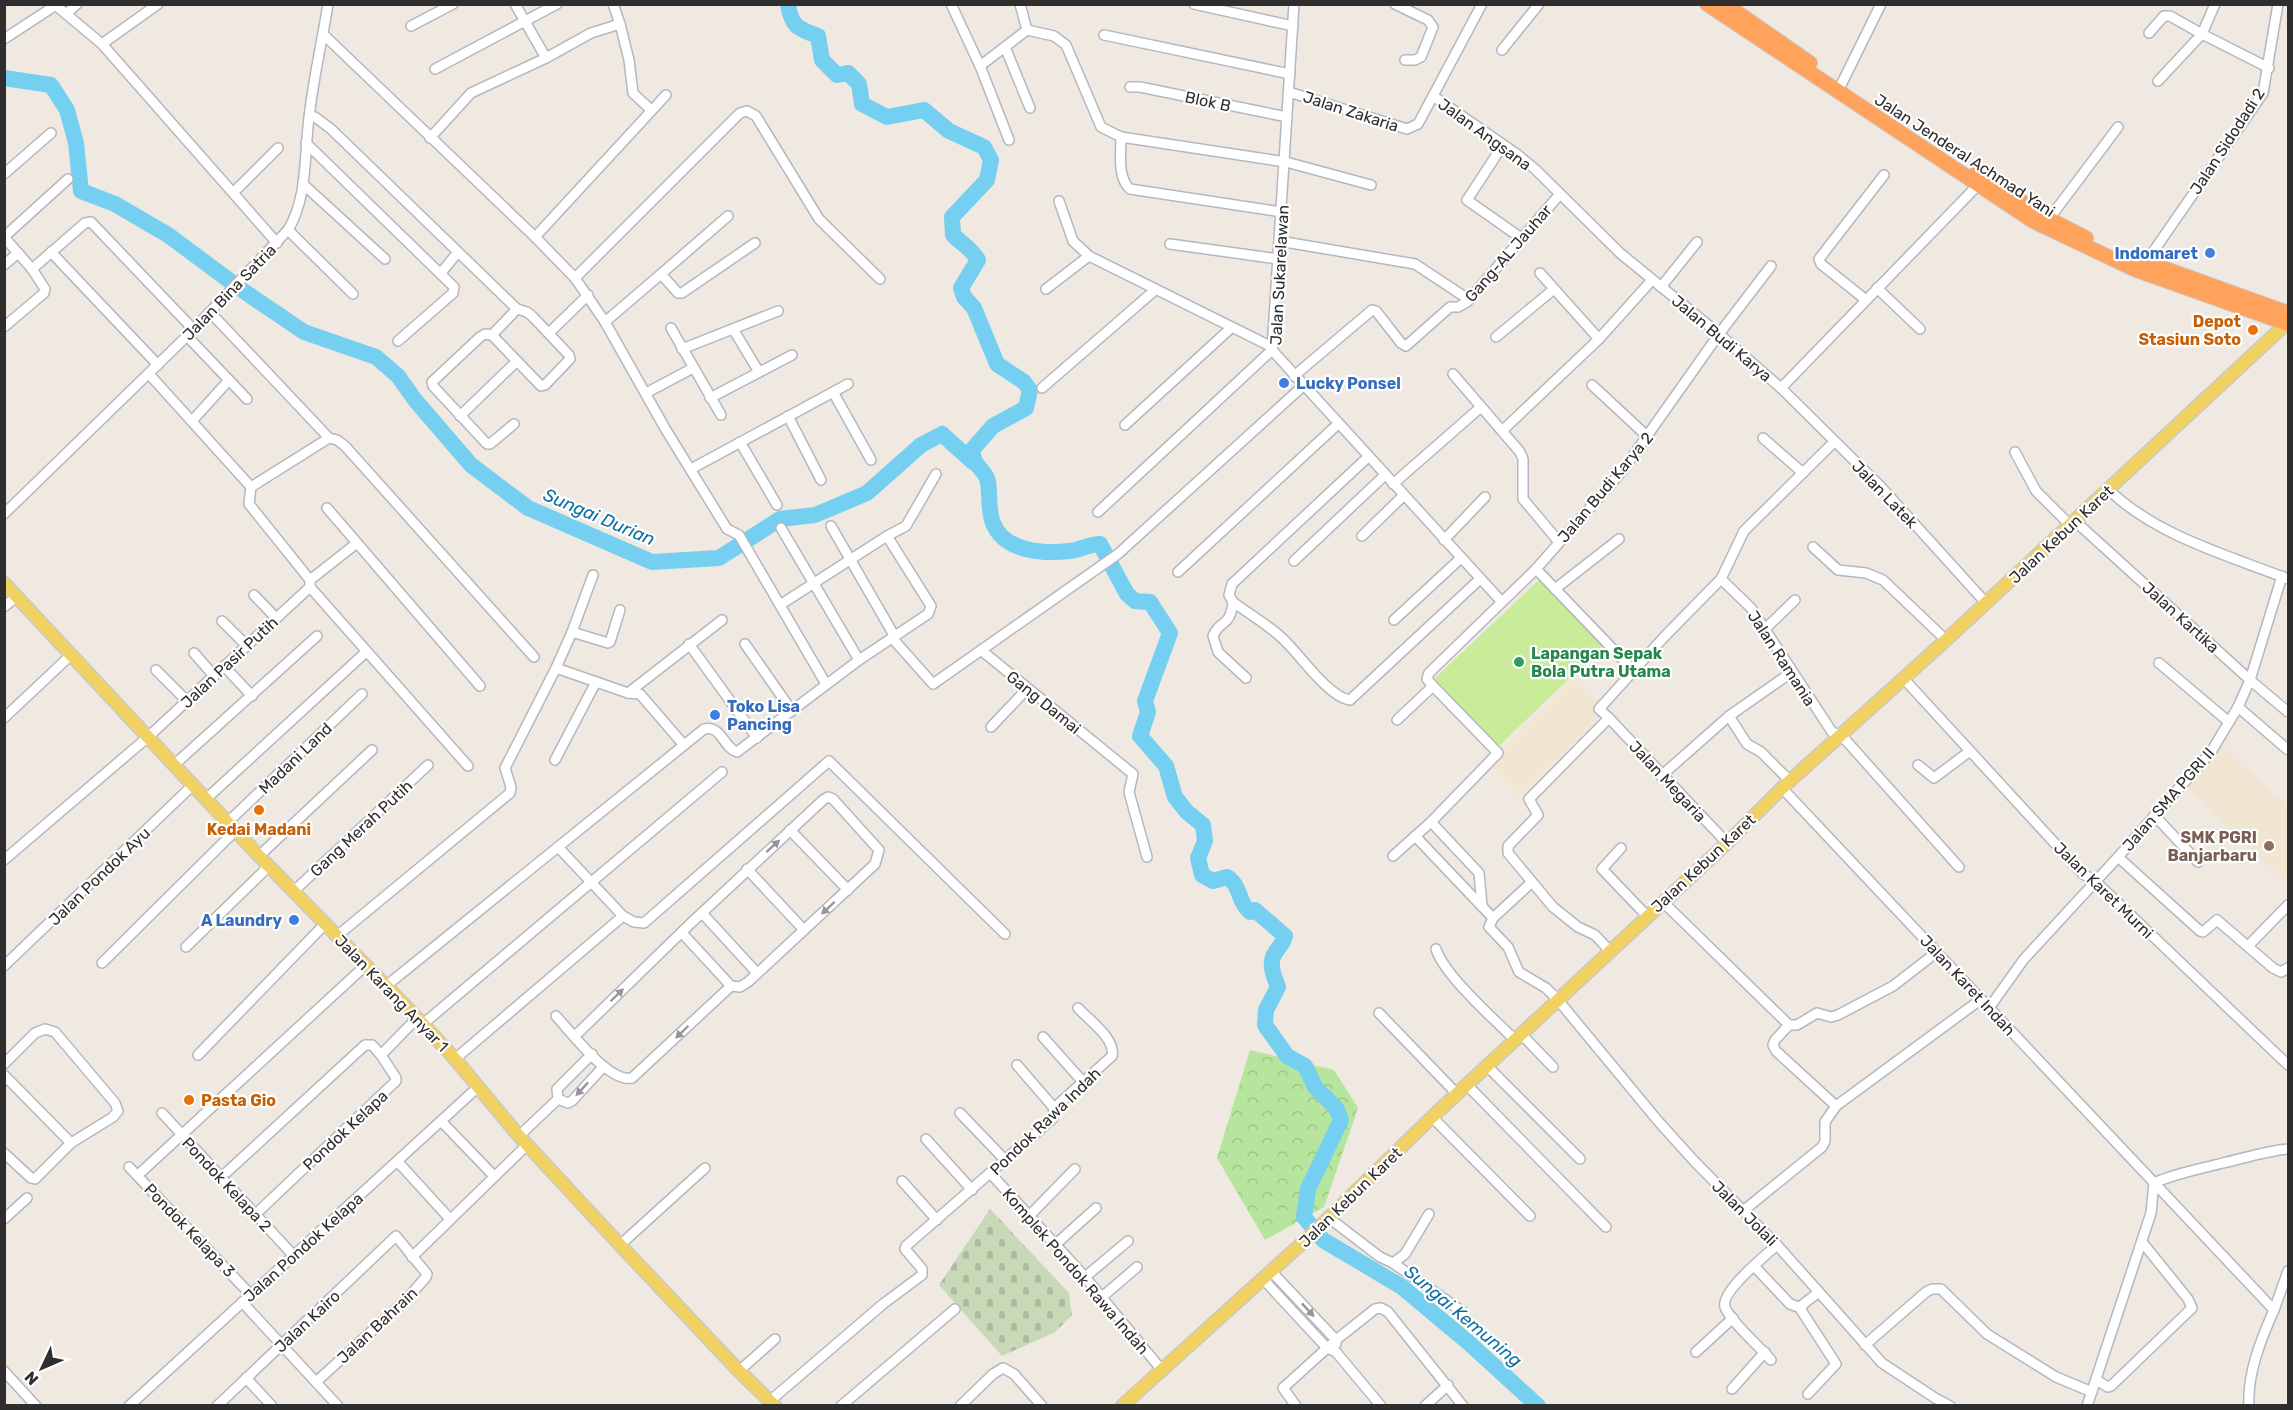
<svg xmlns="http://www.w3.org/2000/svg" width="2293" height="1410" viewBox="0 0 2293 1410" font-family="Rubik,sans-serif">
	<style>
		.education { fill: #f0e6d1 }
		.forest { fill: url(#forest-crowns) }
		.cemetery { fill: url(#cemetery-stones) }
		.pitch { fill: #c9ec9a }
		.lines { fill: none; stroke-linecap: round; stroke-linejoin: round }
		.river { stroke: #75cff0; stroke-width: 16 }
		.minor-casing { stroke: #b4b7c1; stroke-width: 12 }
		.major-casing { stroke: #c9c9c9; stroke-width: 15 }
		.highway-casing { stroke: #c9c9c9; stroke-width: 16 }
		.minor { stroke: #fff; stroke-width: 9 }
		.major { stroke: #f2d163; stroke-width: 12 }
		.highway { stroke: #ffa35c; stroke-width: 14 }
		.oneway { fill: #969696 }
		.shop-dot { fill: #3f7fe0; stroke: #fff; stroke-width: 2 }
		.food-dot { fill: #e8710a; stroke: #fff; stroke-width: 2 }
		.leisure-dot { fill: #2e9e5b; stroke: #fff; stroke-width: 2 }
		.education-dot { fill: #8d6e63; stroke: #fff; stroke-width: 2 }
		.labels { text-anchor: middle; stroke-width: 4.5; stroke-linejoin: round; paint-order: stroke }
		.street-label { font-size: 16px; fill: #2e2e2e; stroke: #fff }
		.shop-label { font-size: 16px; font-weight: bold; fill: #366cbe; stroke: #fff; text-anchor: end }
		.food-label { font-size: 16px; font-weight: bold; fill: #c56008; stroke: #fff; text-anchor: end }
		.leisure-label { font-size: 16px; font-weight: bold; fill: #27864d; stroke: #fff; text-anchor: start }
		.education-label { font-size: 16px; font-weight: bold; fill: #785e54; stroke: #fff; text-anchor: end }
		.water-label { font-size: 18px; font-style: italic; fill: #0d6fa3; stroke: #fff }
	</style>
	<defs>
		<pattern id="forest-crowns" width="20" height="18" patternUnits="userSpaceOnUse" patternTransform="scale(1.5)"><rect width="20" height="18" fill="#b6e59e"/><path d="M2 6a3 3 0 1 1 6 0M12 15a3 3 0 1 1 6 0" fill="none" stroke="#9dc588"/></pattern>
		<pattern id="cemetery-stones" width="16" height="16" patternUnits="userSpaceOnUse" patternTransform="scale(1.5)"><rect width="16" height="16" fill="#c8d9b8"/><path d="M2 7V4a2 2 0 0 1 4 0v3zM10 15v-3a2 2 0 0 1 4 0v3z" fill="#acbb9e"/></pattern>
	</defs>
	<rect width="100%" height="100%" fill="#efe9e1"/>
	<g class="education">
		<path d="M1575,677l32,33 -88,86 -31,-34z"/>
		<path d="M2222,745l66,62v78l-100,-98z"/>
	</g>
	<path class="forest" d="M1250,1050l84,20 24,38 -34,99 -59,33 -48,-82z"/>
	<path class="cemetery" d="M990,1209l79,84 3,22 -17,17 -53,24 -63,-71z"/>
	<path class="pitch" d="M1540,579l64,66 -106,102 -64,-68z"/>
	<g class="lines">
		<g class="river">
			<path d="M788,4c3,22 10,25 30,32l4,24 15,15 11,-2 11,11 3,20 25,13 37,-7 25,21 35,16 7,13 -4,20 -35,37 1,18c9,9 19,14 25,25l-17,28 3,9 10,11 23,56 27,18 6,8 -4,18 -33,18 -21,24c2,19 14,19 16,32 2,12 0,29 5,41 11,29 51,31 76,28 11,-1 20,-7 31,-7l27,50 8,7 15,1 20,31 -25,68 3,11 -8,24 26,30 9,31 12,15 16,13 2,16 -7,17 4,17 11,6 14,-4c15,10 10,24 23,35l5,-2 30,26c-2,8 -6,11 -10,17 -7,11 -1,23 3,34l-12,23 -1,15 22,31 18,10 10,21 21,21 5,12 -33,69 -4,28 19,23 79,47 67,56 69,63"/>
			<path d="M4,78l47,7 16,25 9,33 5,48 34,13 53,31 62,46"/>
			<path d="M242,290l62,42 72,25 22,19 17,24 56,65 57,43 124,54 67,-4 61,-39 35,-4 52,-22 54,-48 21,-11 31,28"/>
		</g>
		<g class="minor-casing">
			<g id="minor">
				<path d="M54,4l48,40 175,199"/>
				<path d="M613,4l7,20 9,36 4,33 18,17"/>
				<path d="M951,4l29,62 29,74"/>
				<path d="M1020,4l7,26 27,6 12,9 35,82 20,10c0,15 -4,41 9,52l152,23"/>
				<path d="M1194,4l99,22"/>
				<path d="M1294,4l-22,346 229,251"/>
				<path d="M1395,4l33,16 5,7 -12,30 -6,3h-10"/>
				<path d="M67,13l10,-9"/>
				<path d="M411,26l42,-22"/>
				<path d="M2149,33l15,-17h6l32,18 67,34"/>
				<path d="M323,34l212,203 40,41 30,44 61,108 61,99 12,6 87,149"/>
				<path d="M1104,35l186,39"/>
				<path d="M4,39l52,-34"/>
				<path d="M102,44l56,-40"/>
				<path d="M1005,47l25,61"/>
				<path d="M1502,50l37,-46"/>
				<path d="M546,58l45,-25 29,-9"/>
				<path d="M980,66l47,-36"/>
				<path d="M435,69l122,-65"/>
				<path d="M2158,81l44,-47 13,-30"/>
				<path d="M1841,85l40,-81"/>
				<path d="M1130,87h10l147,30"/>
				<path d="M1289,92l118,37 11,-5 64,-120"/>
				<path d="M1433,96l85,59 18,15 84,83 99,81 62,54 100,99 105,116"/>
				<path d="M309,117h6l16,12 186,180 10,3 6,5 36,38 1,4 -25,26 -4,1 -49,-51"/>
				<path d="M1121,137l165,25 85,23"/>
				<path d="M430,138l41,-45 75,-35 -31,-54"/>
				<path d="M306,143l148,144 -1,6 -55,48"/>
				<path d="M1503,145l-36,55 54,38"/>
				<path d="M4,174l47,-41"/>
				<path d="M303,184l82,75"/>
				<path d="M234,192l44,-44"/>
				<path d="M1059,201l14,40 16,15 183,91"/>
				<path d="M2049,219l69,-92"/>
				<path d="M288,230l65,64"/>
				<path d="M4,237l28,32 13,20 -1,4 -40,34"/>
				<path d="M4,237l64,-58"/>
				<path d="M535,237l131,-142"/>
				<path d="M1279,241l136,23 53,35"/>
				<path d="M1170,244l108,15"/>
				<path d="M51,252l107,113"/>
				<path d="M4,265l14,-12"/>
				<path d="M2144,265l119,-172 15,-89"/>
				<path d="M32,269l53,-46 6,-1 103,108"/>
				<path d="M441,273l17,-21"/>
				<path d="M1540,273l59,66"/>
				<path d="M661,274l67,-58"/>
				<path d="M575,278l165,-165 7,-2 9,5 63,103 61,60"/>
				<path d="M1661,287l36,-45"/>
				<path d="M1877,288l43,41"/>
				<path d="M1046,289l43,-33"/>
				<path d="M1866,300l-45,-36 -2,-5 65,-84"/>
				<path d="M210,312l119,126 8,2 8,6 189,211"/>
				<path d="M605,322l56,-48 17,19h4l73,-50"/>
				<path d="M671,328l50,87"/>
				<path d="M733,329l26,43"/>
				<path d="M549,333l39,-38"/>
				<path d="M187,336l60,63"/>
				<path d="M1496,337l58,-48"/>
				<path d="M682,349l96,-38"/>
				<path d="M149,374l102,113"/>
				<path d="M1453,374l67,78 3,7v40l36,43"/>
				<path d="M1294,376l78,-66 4,1 25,32 5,3 44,-39h8l9,-5 93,-108"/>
				<path d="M1592,385l56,52"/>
				<path d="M1042,388l113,-98"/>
				<path d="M1781,388l197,-203"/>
				<path d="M833,392l38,68"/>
				<path d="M646,393l47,-25"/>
				<path d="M710,398l82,-43"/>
				<path d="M460,416l56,-54"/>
				<path d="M788,416l33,64"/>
				<path d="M192,421l37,-41"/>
				<path d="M514,424l-24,20h-3l-54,-58 -1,-4 48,-45 5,-3 7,1 25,-26"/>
				<path d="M1125,425l106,-97"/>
				<path d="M1503,430l96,-91 53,-59"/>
				<path d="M329,438l-78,49 -2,17 61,76v7l158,179"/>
				<path d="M1763,438l40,35"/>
				<path d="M740,442l37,63"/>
				<path d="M2015,452l21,39 34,34"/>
				<path d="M1368,457l-136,127 -3,11 4,7c16,12 34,22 49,36 17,15 46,59 68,62l130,-121"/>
				<path d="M691,469l157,-85"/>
				<path d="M1393,484l88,-77"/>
				<path d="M2109,490c48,46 118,65 179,89"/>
				<path d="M327,508l153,178"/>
				<path d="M1098,512l174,-162"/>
				<path d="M4,514l183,-178 101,-106c20,-33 16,-75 21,-112 4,-38 13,-76 19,-114"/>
				<path d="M2075,521l175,159 38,32"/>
				<path d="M831,526l64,111"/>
				<path d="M781,528l78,132"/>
				<path d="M1362,536l41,-40"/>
				<path d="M1444,540l41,-43"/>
				<path d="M1813,547l25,23 28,3 17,7 63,60"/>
				<path d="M1294,561l91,-86"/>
				<path d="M1536,569l97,101"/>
				<path d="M1178,572l160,-148"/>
				<path d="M1721,579l30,29 81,124 10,4 117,131"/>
				<path d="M310,580l47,-37"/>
				<path d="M1555,589l64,-50"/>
				<path d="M254,595l22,23"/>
				<path d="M1233,602c-3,26 -13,17 -20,34l5,16 28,26"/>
				<path d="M780,605l107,-69"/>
				<path d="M4,607l13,-11"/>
				<path d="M1394,620l67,-62"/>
				<path d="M222,621l25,25"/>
				<path d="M1764,630l31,-30"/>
				<path d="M572,632l21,-57"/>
				<path d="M893,639l40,45 185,-130 185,-168"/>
				<path d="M689,644l68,94"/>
				<path d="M745,644l47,67"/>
				<path d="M981,650l152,124 -4,18 18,65"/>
				<path d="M194,653l20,23"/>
				<path d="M2159,663l70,59"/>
				<path d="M224,666l28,30"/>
				<path d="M556,668l16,-36 36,11 2,-1 10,-32"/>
				<path d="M156,670l31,31"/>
				<path d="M1904,679l179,195 12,7 193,184"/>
				<path d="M628,693l94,-73"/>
				<path d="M2238,707l50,43"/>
				<path d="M4,718l67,-63"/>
				<path d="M1609,718l118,125"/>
				<path d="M1397,720l36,-34 -6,-7 2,-6 107,-104 87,-99 96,-136 52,-68"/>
				<path d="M991,727l36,-38"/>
				<path d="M555,760l41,-78"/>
				<path d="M174,765l143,-129"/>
				<path d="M1918,765l16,13 36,-27"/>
				<path d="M1661,776l68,-60"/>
				<path d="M1790,781l-29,-29 -14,-8 -18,-28 63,-44"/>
				<path d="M1782,788l492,522c-13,29 -27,64 -25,96"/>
				<path d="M206,799l160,-147"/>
				<path d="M2155,816l43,46"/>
				<path d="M228,822l134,-128"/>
				<path d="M1431,822l48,51 3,33"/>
				<path d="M790,830l58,60"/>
				<path d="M1415,836l78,82 -4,9 19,20 11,25 27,16 12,12 100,121 37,41 82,83 105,118 53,35 15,8"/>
				<path d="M558,847l65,69 11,6 10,1 185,-162 176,173"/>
				<path d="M1621,848l-19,21 45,47"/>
				<path d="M259,856l113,-106"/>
				<path d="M1393,856l38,-34 67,-69 -65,-67"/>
				<path d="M2118,857l82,74 3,1 14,-12 56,48 8,4 7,-4"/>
				<path d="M4,860l144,-123 162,-150"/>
				<path d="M747,869l57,61"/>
				<path d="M294,891l134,-126"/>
				<path d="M1663,902l126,123 -14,15 -2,5 3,6 60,55 144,-106"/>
				<path d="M702,913l55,60"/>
				<path d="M1493,918l39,-36"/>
				<path d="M682,933l49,53"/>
				<path d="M337,936l173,-143 1,-6 -6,-19 51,-100 72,25 12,1 43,50"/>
				<path d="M2248,946l40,-41"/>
				<path d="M186,947l83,-81"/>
				<path d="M1436,949c8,26 58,70 79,91"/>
				<path d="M1610,951l-15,-16 -17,-8 -25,-20 -45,-54v-7l30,-31 -9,-16 80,-81 -10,-9 66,-73 56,-57 23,-48 90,-89"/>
				<path d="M102,963l133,-132"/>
				<path d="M4,966l189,-181"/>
				<path d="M386,986l318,-257c18,-4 19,19 33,23l122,-92 69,-46 3,-8 -44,-70 19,-10 30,-52"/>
				<path d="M1989,1008l35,-49 94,-102 93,-105 27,-45 12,-27 32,-104"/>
				<path d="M1379,1013l78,81"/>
				<path d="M556,1016c15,16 53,67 76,62l99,-92 9,1 8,-5 127,-118 4,-14 -46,-51 -5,-2 -5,3 -133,124 -115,112"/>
				<path d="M423,1024l299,-252"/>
				<path d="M1789,1025h8l20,-12 14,4 7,-2 55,-29 44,-34"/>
				<path d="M1521,1034l32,33"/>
				<path d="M1043,1037l40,45"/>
				<path d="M198,1055l127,-131"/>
				<path d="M455,1059l168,-143"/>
				<path d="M4,1064l31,-31 10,-4 10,3 60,71 3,8 -5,6 -42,26 -36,36 -4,-1 -27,-25"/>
				<path d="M1017,1065l37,43"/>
				<path d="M1487,1066l93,93"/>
				<path d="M4,1075l67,68"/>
				<path d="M1467,1085l139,142"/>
				<path d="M558,1099l10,4 4,-2 31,-34"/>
				<path d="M558,1099l-1,-10 35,-35"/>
				<path d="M162,1113l131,142"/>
				<path d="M960,1113l46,48"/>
				<path d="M1432,1117l98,99"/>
				<path d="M441,1121l53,55"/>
				<path d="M519,1136l39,-37"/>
				<path d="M926,1139l46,51"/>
				<path d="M398,1162l52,57"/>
				<path d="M129,1167l121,127"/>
				<path d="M227,1172l138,-127h7l9,10"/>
				<path d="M991,1174l94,103 76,92"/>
				<path d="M138,1175l227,-209"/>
				<path d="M902,1181l35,39"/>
				<path d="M2154,1183c22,-10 46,-14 69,-20 22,-5 43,-12 65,-14"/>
				<path d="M260,1210l136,-129v-3l-15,-23 35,-36"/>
				<path d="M1743,1211l79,-64 3,-6v-19l11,-16"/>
				<path d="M1030,1215l45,-46"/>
				<path d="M1329,1218l51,39 13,6 12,-9 24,-40"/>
				<path d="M4,1219l23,-21"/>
				<path d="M1056,1244l40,-36"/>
				<path d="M620,1245l85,-77"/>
				<path d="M412,1257l115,-112"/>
				<path d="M1393,1263l70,49"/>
				<path d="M1754,1266l36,38 11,4"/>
				<path d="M1271,1271l65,69v4"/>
				<path d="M1085,1277l43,-36"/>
				<path d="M1263,1279l64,69 9,4 45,54"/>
				<path d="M1102,1297l35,-30"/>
				<path d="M242,1302l96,104"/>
				<path d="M2274,1310l14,-39"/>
				<path d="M1865,1345l61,-53 6,-3h9l46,45 69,43 36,15"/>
				<path d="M1696,1352l37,-34"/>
				<path d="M1771,1360c-11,-13 -41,-39 -46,-53 -5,-15 41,-52 52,-62"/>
				<path d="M4,1371l32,35"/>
				<path d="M739,1371l36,-32"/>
				<path d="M246,1378l26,28"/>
				<path d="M2096,1380l12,7 3,-1 81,-78 -4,-9 -46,-57"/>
				<path d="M1732,1389l33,-37"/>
				<path d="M1808,1394l28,-30 -35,-54 1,-5 17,-13"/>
				<path d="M771,1400l112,-96 39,-29v-6l-17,-20 1,-3 147,-128 1,-10 58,-52c4,-17 -23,-36 -34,-48"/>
				<path d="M129,1406l348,-318"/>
				<path d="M217,1406l179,-170 31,38 -1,3 -19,22 -91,83"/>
				<path d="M841,1406l114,-97"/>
				<path d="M960,1406l33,-32 10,-6 11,6 28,32"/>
				<path d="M1296,1406l-13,-18 53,-48 39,-31 6,-1 7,4 75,94"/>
				<path d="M1425,1406l23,-21"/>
				<path d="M2087,1406l64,-193 3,-30"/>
			</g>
		</g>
		<g class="major-casing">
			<g id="major">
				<path d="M4,583l255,273 164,168 32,35 64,77 101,109 119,126 36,35"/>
				<path d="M1122,1406l189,-171 121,-118 295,-274 55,-55 164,-148 341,-317"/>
			</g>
		</g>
		<g class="highway-casing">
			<g id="highway">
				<path d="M1707,4l326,217 103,49 152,54"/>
				<path d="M1725,4l85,59"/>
				<path d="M1976,173l73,46 37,19"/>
				<path d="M2138,263l28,6 122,44"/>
			</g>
		</g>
		<use href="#minor" class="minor"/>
		<use href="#major" class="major"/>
		<use href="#highway" class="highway"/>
	</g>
	<defs><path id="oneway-solid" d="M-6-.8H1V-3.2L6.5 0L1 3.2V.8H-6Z" transform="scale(1.5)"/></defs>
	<g class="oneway">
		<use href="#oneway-solid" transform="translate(773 846) rotate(-42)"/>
		<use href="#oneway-solid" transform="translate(828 908) rotate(137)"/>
		<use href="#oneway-solid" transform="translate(617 995) rotate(-44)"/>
		<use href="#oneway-solid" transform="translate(682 1032) rotate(136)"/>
		<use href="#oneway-solid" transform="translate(582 1089) rotate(133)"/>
		<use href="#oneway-solid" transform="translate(1308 1310) rotate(47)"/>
	</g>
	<g class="shop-dot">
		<circle cx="2210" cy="253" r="6"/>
		<circle cx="1284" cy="383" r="6"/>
		<circle cx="715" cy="715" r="6"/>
		<circle cx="294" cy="920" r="6"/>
	</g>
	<g class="food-dot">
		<circle cx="2253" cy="330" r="6"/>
		<circle cx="259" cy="810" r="6"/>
		<circle cx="189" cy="1100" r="6"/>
	</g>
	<circle class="leisure-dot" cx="1519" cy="662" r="6"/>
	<circle class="education-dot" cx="2269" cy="846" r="6"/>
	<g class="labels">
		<g class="street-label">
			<text transform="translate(1208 101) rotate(12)" y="6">Blok B</text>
			<text transform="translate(1351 111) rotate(18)" y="6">Jalan Zakaria</text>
			<text transform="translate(1485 134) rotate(36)" y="6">Jalan Angsana</text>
			<text transform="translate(2227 141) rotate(-57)" y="6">Jalan Sidodadi 2</text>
			<text transform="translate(1965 155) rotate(33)" y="6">Jalan Jenderal Achmad Yani</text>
			<text transform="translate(1508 253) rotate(-49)" y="6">Gang-AL Jauhar</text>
			<text transform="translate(1279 275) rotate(-87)" y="6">Jalan Sukarelawan</text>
			<text transform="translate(229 292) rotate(-46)" y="6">Jalan Bina Satria</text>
			<text transform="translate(1722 338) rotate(40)" y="6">Jalan Budi Karya</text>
			<text transform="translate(1605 487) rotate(-50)" y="6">Jalan Budi Karya 2</text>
			<text transform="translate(1885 494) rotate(46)" y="6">Jalan Latek</text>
			<text transform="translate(2061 534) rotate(-43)" y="6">Jalan Kebun Karet</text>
			<text transform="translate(2181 617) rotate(42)" y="6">Jalan Kartika</text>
			<text transform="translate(1782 658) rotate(57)" y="6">Jalan Ramania</text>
			<text transform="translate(229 662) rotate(-43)" y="6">Jalan Pasir Putih</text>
			<text transform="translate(1044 702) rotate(39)" y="6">Gang Damai</text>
			<text transform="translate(295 758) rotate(-44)" y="6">Madani Land</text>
			<text transform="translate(1668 781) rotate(47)" y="6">Jalan Megaria</text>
			<text transform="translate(2168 799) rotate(-49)" y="6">Jalan SMA PGRI II</text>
			<text transform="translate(361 828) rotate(-43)" y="6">Gang Merah Putih</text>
			<text transform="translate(1703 863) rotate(-43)" y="6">Jalan Kebun Karet</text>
			<text transform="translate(99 876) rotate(-44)" y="6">Jalan Pondok Ayu</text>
			<text transform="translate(2104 890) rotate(44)" y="6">Jalan Karet Murni</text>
			<text transform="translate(1968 985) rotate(47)" y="6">Jalan Karet Indah</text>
			<text transform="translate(392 993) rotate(46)" y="6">Jalan Karang Anyar 1</text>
			<text transform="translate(1045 1121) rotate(-44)" y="6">Pondok Rawa Indah</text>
			<text transform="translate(345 1130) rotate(-43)" y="6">Pondok Kelapa</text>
			<text transform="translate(227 1184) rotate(47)" y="6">Pondok Kelapa 2</text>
			<text transform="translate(1350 1197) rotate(-44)" y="6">Jalan Kebun Karet</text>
			<text transform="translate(1745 1213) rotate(45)" y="6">Jalan Jolali</text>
			<text transform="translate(190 1230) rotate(46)" y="6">Pondok Kelapa 3</text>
			<text transform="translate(303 1247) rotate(-42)" y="6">Jalan Pondok Kelapa</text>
			<text transform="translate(1076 1271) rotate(49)" y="6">Komplek Pondok Rawa Indah</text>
			<text transform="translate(307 1321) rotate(-43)" y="6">Jalan Kairo</text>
			<text transform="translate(377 1325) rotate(-43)" y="6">Jalan Bahrain</text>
		</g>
		<g class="shop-label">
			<text x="2198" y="259">Indomaret</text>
			<text x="1296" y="389" text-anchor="start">Lucky Ponsel</text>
			<text x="727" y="712" text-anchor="start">Toko Lisa<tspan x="727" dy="18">Pancing</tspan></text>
			<text x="282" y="926">A Laundry</text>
		</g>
		<g class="food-label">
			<text x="2241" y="327">Depot<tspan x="2241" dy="18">Stasiun Soto</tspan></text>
			<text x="259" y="835" text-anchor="middle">Kedai Madani</text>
			<text x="201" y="1106" text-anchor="start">Pasta Gio</text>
		</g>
		<g class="leisure-label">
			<text x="1531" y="659">Lapangan Sepak<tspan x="1531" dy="18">Bola Putra Utama</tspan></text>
		</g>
		<g class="education-label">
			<text x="2257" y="843">SMK PGRI<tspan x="2257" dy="18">Banjarbaru</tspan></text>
		</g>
		<g class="water-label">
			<text transform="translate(599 517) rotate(23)" y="6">Sungai Durian</text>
			<text transform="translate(1463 1316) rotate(40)" y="6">Sungai Kemuning</text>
		</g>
	</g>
	<rect width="2293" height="1410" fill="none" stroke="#2e2e2e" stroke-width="12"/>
	<g transform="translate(42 1368) rotate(226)" stroke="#ffffff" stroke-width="4.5" paint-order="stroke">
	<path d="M0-4.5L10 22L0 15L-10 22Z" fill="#2e2e2e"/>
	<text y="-9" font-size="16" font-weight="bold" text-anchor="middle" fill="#2e2e2e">N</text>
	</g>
</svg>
